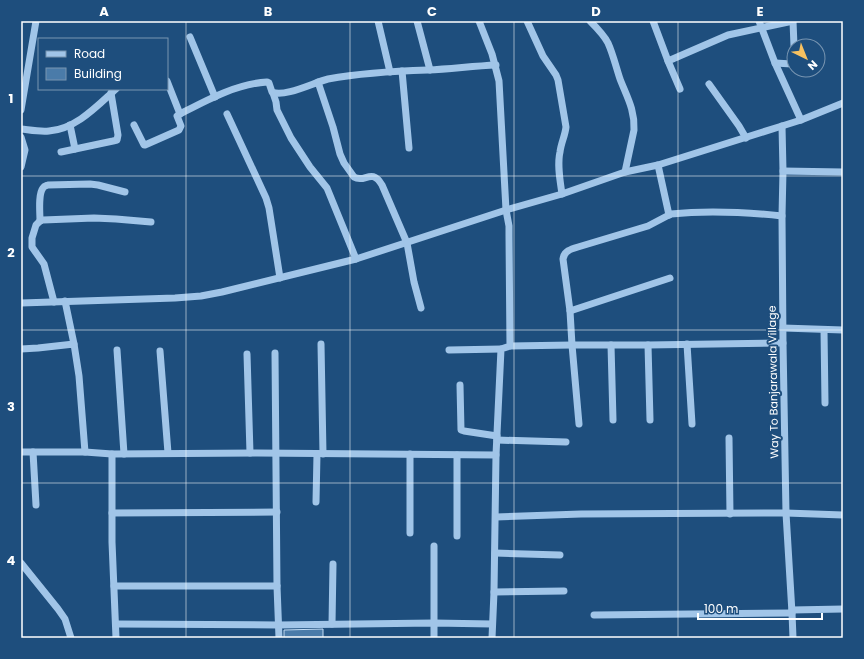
<svg xmlns="http://www.w3.org/2000/svg" width="864" height="659" viewBox="0 0 864 659" font-family="Poppins,sans-serif">
	<style>
		.building { fill: #4a7ba9; stroke: #c5def6 }
		.lines { fill: none; stroke-linecap: round; stroke-linejoin: round }
		.minor { stroke: #a1c5e8; stroke-width: 7 }
		.grid { fill: none; stroke: #fff; stroke-width: 1; stroke-opacity: 0.55 }
		.labels { text-anchor: middle; stroke-width: 4; stroke-linejoin: round; paint-order: stroke }
		.street-label { font-size: 11px; fill: #fff; stroke: #1e4e7d }
		.neatline { fill: none; stroke: #fff; stroke-width: 1.5 }
		.grid-label { font-size: 13px; text-anchor: middle; font-weight: bold; fill: #fff }
	</style>
	<rect width="100%" height="100%" fill="#1e4e7d"/>
	<path class="building" d="M323,629v9h-39v-8z"/>
	<g class="lines">
		<g class="minor">
			<path d="M378,21l12,51"/>
			<path d="M417,21l13,49"/>
			<path d="M479,21l13,33 7,27 7,129 3,16v10l1,110 -9,3 -5,106 -2,137 -2,46"/>
			<path d="M527,21l16,35 13,19 2,5 8,47c-1,9 -5,16 -6,25 -3,13 0,28 2,42"/>
			<path d="M590,21c7,7 14,14 18,22 5,11 8,24 12,36 7,18 15,31 14,51l-9,42"/>
			<path d="M653,21l15,40"/>
			<path d="M759,21l16,42 26,57"/>
			<path d="M793,21l1,25"/>
			<path d="M190,37l25,60"/>
			<path d="M775,63l17,1 2,-2"/>
			<path d="M402,71l7,77"/>
			<path d="M167,81l13,33"/>
			<path d="M318,82l15,45 7,27 4,9 10,14c11,7 17,-10 28,8l25,58 7,39 7,26"/>
			<path d="M709,84l30,42 7,12"/>
			<path d="M680,89l-12,-28 60,-26 65,-14"/>
			<path d="M273,93l3,9 1,8 14,28 19,29 17,21 29,71"/>
			<path d="M21,110l15,-89"/>
			<path d="M227,114l39,84 3,10 11,70"/>
			<path d="M70,125l5,24"/>
			<path d="M134,125l10,20h1l34,-15 2,-4 -4,-10 3,-2c27,-14 56,-30 87,-32l2,1 3,9c12,6 43,-10 56,-13 33,-6 67,-8 100,-9 23,-1 45,-4 68,-5"/>
			<path d="M782,126l1,45 -1,45 1,127 3,170 6,100 1,25"/>
			<path d="M21,129c9,1 19,3 28,2 27,-2 48,-25 67,-42"/>
			<path d="M21,137l4,13 -4,17"/>
			<path d="M61,152l52,-11 4,-1 1,-5 -7,-42"/>
			<path d="M658,165l11,50"/>
			<path d="M783,171l60,1"/>
			<path d="M40,221c0,-8 -2,-27 3,-33 1,-2 2,-2 5,-3l42,-1 8,1 27,7"/>
			<path d="M65,301l9,43"/>
			<path d="M54,302l-10,-38 -12,-17v-9l4,-13 4,-4 3,-1 51,-2 22,1 35,3"/>
			<path d="M21,303l154,-5 26,-2 21,-4 134,-33 150,-49 56,-16 63,-22 33,-7 124,-39 19,-6 42,-17"/>
			<path d="M570,311l100,-33"/>
			<path d="M783,328l60,2"/>
			<path d="M824,330l1,73"/>
			<path d="M321,344l2,110"/>
			<path d="M687,344l5,80"/>
			<path d="M611,345l2,75"/>
			<path d="M648,345l2,75"/>
			<path d="M510,346l62,-1h76l135,-2"/>
			<path d="M21,349l17,-1 36,-4 5,32 6,76"/>
			<path d="M117,350l7,104"/>
			<path d="M449,350l52,-1"/>
			<path d="M160,351l8,102"/>
			<path d="M275,353l2,233 2,52"/>
			<path d="M247,354l3,99"/>
			<path d="M460,385l1,45 3,1 33,5"/>
			<path d="M579,424l-7,-79 -2,-34 -7,-52c1,-8 8,-10 15,-12l70,-21 19,-10 4,-2c38,-4 74,-2 111,2"/>
			<path d="M729,438l1,76"/>
			<path d="M497,440l69,2"/>
			<path d="M21,452h64l27,2 145,-1 239,2"/>
			<path d="M33,452l3,53"/>
			<path d="M112,454v88l4,96"/>
			<path d="M410,454v79"/>
			<path d="M316,502l1,-48"/>
			<path d="M112,513l165,-1"/>
			<path d="M496,517l85,-3 205,-1 57,2"/>
			<path d="M457,536v-81"/>
			<path d="M495,553l65,2"/>
			<path d="M21,563l37,46 7,10 6,19"/>
			<path d="M114,586h163"/>
			<path d="M494,592l70,-1"/>
			<path d="M792,610l51,-1"/>
			<path d="M594,615l198,-2"/>
			<path d="M116,624l162,1 156,-2 58,1"/>
			<path d="M332,624l1,-60"/>
			<path d="M434,638v-92"/>
		</g>
	</g>
	<path class="grid" d="M186,21v617M350,21v617M514,21v617M678,21v617M21,176h822M21,330h822M21,483h822"/>
	<g class="labels">
		<g class="street-label">
			<text transform="translate(773 382) rotate(-91)" y="4">Way To Banjarawala Village</text>
		</g>
	</g>
	<rect width="864" height="659" fill="none" stroke="#1e4e7d" stroke-width="44"/>
	<rect x="38" y="38" width="130" height="52" fill="#1e4e7d" stroke="#7895b1"/>
	<rect x="46" y="51" width="20" height="6" fill="#a1c5e8" stroke="#7895b1"/>
	<text x="74" y="58" font-size="12" fill="#ffffff">Road</text>
	<rect x="46" y="68" width="20" height="12" fill="#4a7ba9" stroke="#7895b1"/>
	<text x="74" y="78" font-size="12" fill="#ffffff">Building</text>
	<g transform="translate(806 58) rotate(137)"><circle r="19" fill="#1e4e7d" stroke="#7895b1"/>
	<path d="M0-3L7 15L0 10L-7 15Z" fill="#f7c160"/>
	<text y="-6" font-size="11" font-weight="bold" text-anchor="middle" fill="#ffffff">N</text>
	</g>
	<path d="M698 613v6h124v-6" fill="none" stroke="#ffffff" stroke-width="2"/>
	<text x="704" y="613" font-size="12" fill="#ffffff" stroke="#1e4e7d" stroke-width="3" paint-order="stroke">100 m</text>
	<rect x="22" y="22" width="820" height="615" class="neatline"/>
	<g class="grid-label">
		<text x="104" y="16">A</text>
		<text x="268" y="16">B</text>
		<text x="432" y="16">C</text>
		<text x="596" y="16">D</text>
		<text x="760" y="16">E</text>
		<text x="11" y="103">1</text>
		<text x="11" y="257">2</text>
		<text x="11" y="411">3</text>
		<text x="11" y="565">4</text>
	</g>
</svg>
